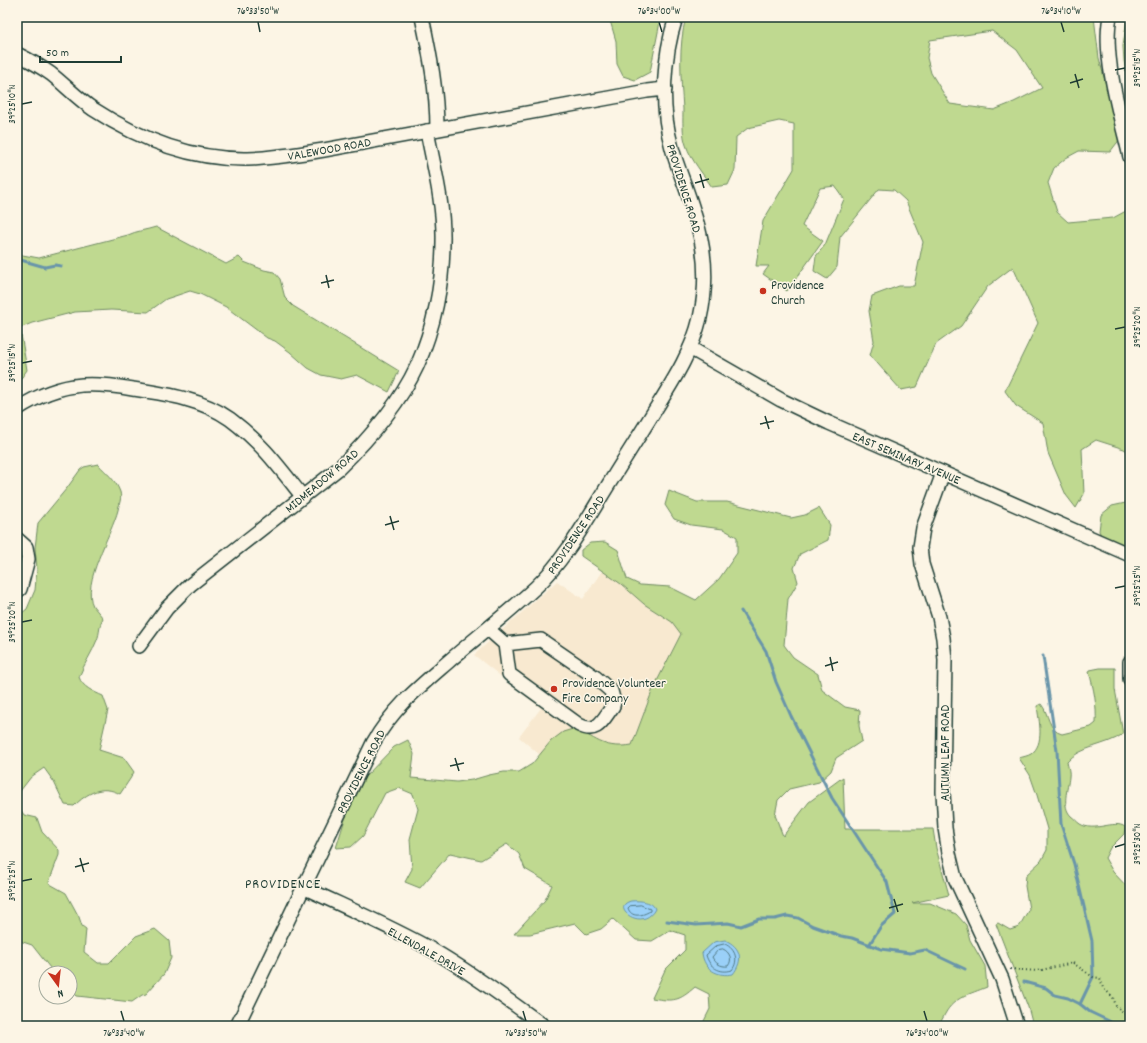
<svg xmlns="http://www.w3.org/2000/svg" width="1147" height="1043" viewBox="0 0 1147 1043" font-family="Dekko,sans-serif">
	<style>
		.built { fill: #f8e9d0 }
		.green { fill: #bfd990; stroke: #6f8b62; fill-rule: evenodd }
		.water { fill: #9ad0f8; stroke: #6995aa }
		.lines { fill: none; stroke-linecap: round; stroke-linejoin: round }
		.shore { stroke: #507882; stroke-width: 1 }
		.stream { stroke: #6995aa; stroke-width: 3 }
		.minor-casing { stroke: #1f3d34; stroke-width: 16 }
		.path { stroke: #1f3d34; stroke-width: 2; stroke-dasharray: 1 3; stroke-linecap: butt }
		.minor { stroke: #fcf5e5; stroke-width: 13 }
		.ticks { fill: none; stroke: #1f3d34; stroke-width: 1.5 }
		.poi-dot { fill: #c8321e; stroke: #fcf5e5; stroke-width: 1.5 }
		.labels { text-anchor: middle; stroke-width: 3; stroke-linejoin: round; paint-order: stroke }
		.street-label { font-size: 13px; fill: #1f3d34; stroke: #fcf5e5 }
		.poi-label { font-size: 13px; fill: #1f3d34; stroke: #fcf5e5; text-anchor: start }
		.neighbourhood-label { font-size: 14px; letter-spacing: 1px; fill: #1f3d34; stroke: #fcf5e5 }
		.neatline { fill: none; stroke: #1f3d34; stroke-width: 1.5 }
		.ticks-label { font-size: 10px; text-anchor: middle; fill: #1f3d34 }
	</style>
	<rect width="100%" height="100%" fill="#fcf5e5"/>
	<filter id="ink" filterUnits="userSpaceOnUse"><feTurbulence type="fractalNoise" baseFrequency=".025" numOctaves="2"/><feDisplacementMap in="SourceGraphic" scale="8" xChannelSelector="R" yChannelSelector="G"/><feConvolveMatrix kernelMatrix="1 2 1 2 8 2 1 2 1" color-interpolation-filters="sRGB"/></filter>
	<g filter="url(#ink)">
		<path class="built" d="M602,571l19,13 23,20 28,18 9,12 -28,55 -21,56 -14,2 -15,-3 -27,-16 -25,13 -11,14 -21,-18 22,-29 -67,-53 83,-74 26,18z"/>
		<g class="green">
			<path d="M609,17h52l-11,55 -15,8 -12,-4 -6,-12 -1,-23z"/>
			<path d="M686,17h408l5,41 21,81 -10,13 -31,-1 -13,7 -12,10 -6,15 9,29 11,10 45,-4 13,-7 4,14v228l-6,-4 -28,-9 -14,9 2,45 -8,14 -10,-13 -18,-42 -5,-30 -27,-17 -11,-15 33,-68 -25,-56 -25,19 -27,40 -25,18 -19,43 -16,3 -31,-35 4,-14 -5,-30 3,-15 27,-10h15l9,-44 -17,-41 -12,-11 -15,-1 -39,48 -3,30 -10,12 -13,-8 2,-15 9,-11 19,-46 -9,-13 -15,2 -18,38 21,15 -36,50 -24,-17 6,-8h-13l7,-45 31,-52v-45l-15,-3 -31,7 -12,9 -1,33 -7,15 -16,2c-9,-13 -21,-27 -26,-42 -4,-11 -3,-25 -3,-36 -2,-31 -5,-62 3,-92zM992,31l25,19 25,38 -28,14 -20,8 -44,-6 -19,-31 -4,-15 3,-18z"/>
			<path d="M1127,17h3v80l-6,-36 -1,-15z"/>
			<path d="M156,227l70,37 13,-7 5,5 20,8 10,2 6,7 5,19 8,8 106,65 -10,21 -32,-17 -16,4 -20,-4 -13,-7 -18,-16 -15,-11 -8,-3 -41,-31 -26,-13 -10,-3 -24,8 -18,13 -37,-2 -36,2 -43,11 -12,5 7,42 -10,14v-130l22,4 89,-23c8,-4 19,-5 28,-8z"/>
			<path d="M98,464c8,9 18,16 22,28 2,6 -1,12 -2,18 -6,24 -37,73 -25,96 3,4 7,8 10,12 -4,7 -3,15 -6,22 -5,13 -13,24 -18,37 3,10 15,15 24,19l5,14 -9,40 25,8 10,14 -4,7 -10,15c-18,-10 -33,-1 -46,12l-9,-1 -11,-23 -10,-14 -13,9 -14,18v-178l10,-8 8,-19 2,-21 -2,-21 3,-25 29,-35 13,-18 4,-3z"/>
			<path d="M669,491l28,11h30l64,16 14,-3 14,-7 11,17 -2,15 -28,14 -6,14 4,14 -10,17 -4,46 9,12 25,17 4,16 23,17 15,3 -1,16 3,15 -26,17 -5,13 -12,11 -30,7 -11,11 -3,15 8,21 26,-34 34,-25 2,52h88l3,19 13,47 -37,8h18l26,11 10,11 4,15 15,26 2,21c-17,7 -33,10 -42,27 -2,4 -5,8 -5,12h-234l-3,-3 7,-14 -1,-15 -14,-7c-16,14 -21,15 -43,11l13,-28 20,-20v-15l-15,-5 -18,11 -16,-1 -23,-21 -12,10 -15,5 -11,-11 -45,11h-16l31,-34 7,-15 -27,-16 -6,-15 -12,-10 -26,16 -31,-7 -30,35 -15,-6 7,-13 -2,-30 8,-30 -5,-15 -14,-6 -14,5 -22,43 -12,11 -15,1 9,-29 13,-27 6,-14 30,-31 14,-7 6,14 -3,24 46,4 15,-2 17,-5 15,-3h15l13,-8 19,-23 12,-9 13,-4c22,13 30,21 56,17l21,-56 28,-55 -9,-12 -28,-18 -23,-20 -40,-28v-6l9,-7 15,-1 13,8 9,29 13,6 30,2 26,13 23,-21 18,-26v-16l-14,-8 -32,-4 -17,-6 -9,-14z"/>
			<path d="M1130,502v51l-24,-7 -7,-15 2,-16 11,-9z"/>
			<path d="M1100,668h15v21l8,45c-16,12 -43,12 -56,28 1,5 3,10 2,15 -1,12 -8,29 2,39 3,2 6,6 9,8 15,9 34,-5 45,3l-1,7 -14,14 -5,10 8,14 17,18v136h-97l-5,-19 -29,-75 -3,-8 2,-1 12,7 9,-3 10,-18 -4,-23 1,-11 15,-14 6,-11v-21l-10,-34 -7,-20 -11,-17c3,-1 9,-2 12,-4 14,-10 8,-33 6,-48l4,-2c8,9 7,27 21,30l29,-7 5,-4c1,-18 -2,-34 -7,-51l1,-2z"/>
			<path d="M17,804l7,11 13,3 5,14 17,18v5l-10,27 1,2 16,9 13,24 3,9 4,3 -2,23 14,11h11l27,-27 19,-7 14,12 2,17 -7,16 -18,20 -4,1 -10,7 -55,-6 -7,-7v-16h-16l-22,-28 -15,-5z"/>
		</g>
		<g class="water">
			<path d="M641,901c6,1 12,2 14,8 -12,23 -43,0 -27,-7 3,-2 10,-1 13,-1z"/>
			<path d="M725,940c16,7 19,20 8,34 -15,3 -29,-4 -31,-21l12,-11z"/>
		</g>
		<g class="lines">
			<g class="shore">
				<path d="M641,905l9,4v2c-8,5 -19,7 -22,-3l2,-2z"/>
				<path d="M725,944c11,5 14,17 7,26 -12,4 -23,-3 -26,-15l10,-9z"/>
				<path d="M723,949c7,3 10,11 5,17 -7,1 -13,-3 -16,-9l6,-7z"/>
			</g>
			<g class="stream">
				<path d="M17,259l28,8 10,-2 6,1"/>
				<path d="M741,611l25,40 10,31 15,34 41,82 55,84 8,32 -14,12 -12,19"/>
				<path d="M1043,656l14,95 4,73 13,40 18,77 1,36 -13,27"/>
				<path d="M667,921l29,4 32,-2 13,3 18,-7h16l12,-3 11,2 15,8 28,10 11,2 29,11 29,4 15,-3 40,19"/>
				<path d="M1024,982l22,6 9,7 13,3 12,6 10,8 19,9 7,5"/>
			</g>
			<g class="minor-casing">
				<g id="minor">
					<path d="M422,17c8,37 15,74 15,112"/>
					<path d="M1110,17c-8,39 11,101 20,140"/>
					<path d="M17,54c12,6 23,12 34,20 14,11 27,25 42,35 46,30 100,51 155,50 26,-1 51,-5 76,-9l323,-59 18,-2"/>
					<path d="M690,348l91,52 48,23 301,132"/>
					<path d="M17,409c20,-13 41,-22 65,-24 17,-1 34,1 51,4 33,5 69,10 97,30 31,23 49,48 72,77"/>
					<path d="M943,473l-20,55 -3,19 2,17 17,53 4,21 2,22 -2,132 2,36 4,25 6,25 47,101 15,47"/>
					<path d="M17,539l9,8 2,12 -8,30 -3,2"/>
					<path d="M488,629l17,15 4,30 70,51c19,10 24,-6 34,-19l1,-4 -3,-11 -16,-14 -54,-37 -36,4"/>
					<path d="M139,646l28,-38 23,-23 148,-116c31,-30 61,-64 79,-103 17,-38 26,-83 26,-124 1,-37 -9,-75 -16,-111"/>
					<path d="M1130,662v17"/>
					<path d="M303,887c44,21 89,40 131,64 38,22 74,49 110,75"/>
					<path d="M237,1026l136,-283c20,-35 45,-55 75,-81 29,-25 60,-49 88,-75 31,-29 53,-72 76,-108 14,-23 29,-46 43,-69 18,-29 37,-58 45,-92 8,-35 5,-72 -6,-105 -6,-22 -16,-43 -22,-65 -12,-42 -9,-90 4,-131"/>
				</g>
			</g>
			<path class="path" d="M1010,969l27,2 36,-8 20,14 7,1 3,10 10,9 3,9 14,12"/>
			<use href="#minor" class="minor"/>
		</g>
	</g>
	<path class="ticks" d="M258,22l2,10M659,22l3,10M1061,22l3,10M1115,70l10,-2M1075,74l4,14M1070,83l13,-4M22,104l10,-2M700,174l4,14M695,183l14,-4M326,275l3,13M321,283l13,-3M1115,329l10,-2M22,363l10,-2M765,416l4,13M760,424l14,-3M390,516l4,14M385,525l14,-4M1115,588l10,-2M22,622l10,-2M830,657l3,14M825,666l13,-4M455,758l4,13M450,766l14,-3M1115,847l10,-3M80,858l4,14M75,867l14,-4M22,881l10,-2M894,899l4,13M889,908l14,-4M121,1011l3,10M523,1011l3,10M924,1011l3,10"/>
	<g class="poi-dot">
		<circle cx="763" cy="291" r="4"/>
		<circle cx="554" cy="689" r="4"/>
	</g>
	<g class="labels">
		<g class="street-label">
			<text transform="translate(329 148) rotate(-10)" y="5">VALEWOOD ROAD</text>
			<text transform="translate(685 188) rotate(73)" y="5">PROVIDENCE ROAD</text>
			<text transform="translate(907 457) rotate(23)" y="5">EAST SEMINARY AVENUE</text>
			<text transform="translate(321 480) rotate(-40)" y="5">MIDMEADOW ROAD</text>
			<text transform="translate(575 534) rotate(-56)" y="5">PROVIDENCE ROAD</text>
			<text transform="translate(944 753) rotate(-90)" y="5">AUTUMN LEAF ROAD</text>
			<text transform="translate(360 771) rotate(-63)" y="5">PROVIDENCE ROAD</text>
			<text transform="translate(427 950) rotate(29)" y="5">ELLENDALE DRIVE</text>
		</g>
		<g class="poi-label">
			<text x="771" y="289">Providence<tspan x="771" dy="15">Church</tspan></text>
			<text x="562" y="687">Providence Volunteer<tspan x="562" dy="15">Fire Company</tspan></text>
		</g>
		<g class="neighbourhood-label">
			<text x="283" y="888">PROVIDENCE</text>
		</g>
	</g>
	<rect width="1147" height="1043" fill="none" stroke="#fcf5e5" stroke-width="44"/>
	<g transform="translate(58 985) rotate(165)"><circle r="19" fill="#fcf5e5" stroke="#a4ab9e"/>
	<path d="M0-3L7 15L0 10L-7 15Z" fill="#c8321e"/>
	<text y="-6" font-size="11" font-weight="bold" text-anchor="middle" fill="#1f3d34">N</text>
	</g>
	<path d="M40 56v6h81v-6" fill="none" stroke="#1f3d34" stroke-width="2"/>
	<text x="46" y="56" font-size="12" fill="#1f3d34" stroke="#fcf5e5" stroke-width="3" paint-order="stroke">50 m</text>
	<rect x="22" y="22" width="1103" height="999" class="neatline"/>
	<g class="ticks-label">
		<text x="258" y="14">76°33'50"W</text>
		<text x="659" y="14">76°34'00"W</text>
		<text x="1061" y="14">76°34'10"W</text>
		<text transform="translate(1136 68) rotate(-90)" y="4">39°25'15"N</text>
		<text transform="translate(11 104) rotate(-90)" y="4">39°25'10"N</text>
		<text transform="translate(1136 327) rotate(-90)" y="4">39°25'20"N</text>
		<text transform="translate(11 363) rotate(-90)" y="4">39°25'15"N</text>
		<text transform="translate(1136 586) rotate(-90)" y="4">39°25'25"N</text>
		<text transform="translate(11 622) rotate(-90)" y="4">39°25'20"N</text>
		<text transform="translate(1136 844) rotate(-90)" y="4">39°25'30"N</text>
		<text transform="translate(11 881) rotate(-90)" y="4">39°25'25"N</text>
		<text x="124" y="1036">76°33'40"W</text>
		<text x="526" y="1036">76°33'50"W</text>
		<text x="927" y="1036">76°34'00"W</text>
	</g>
</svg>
